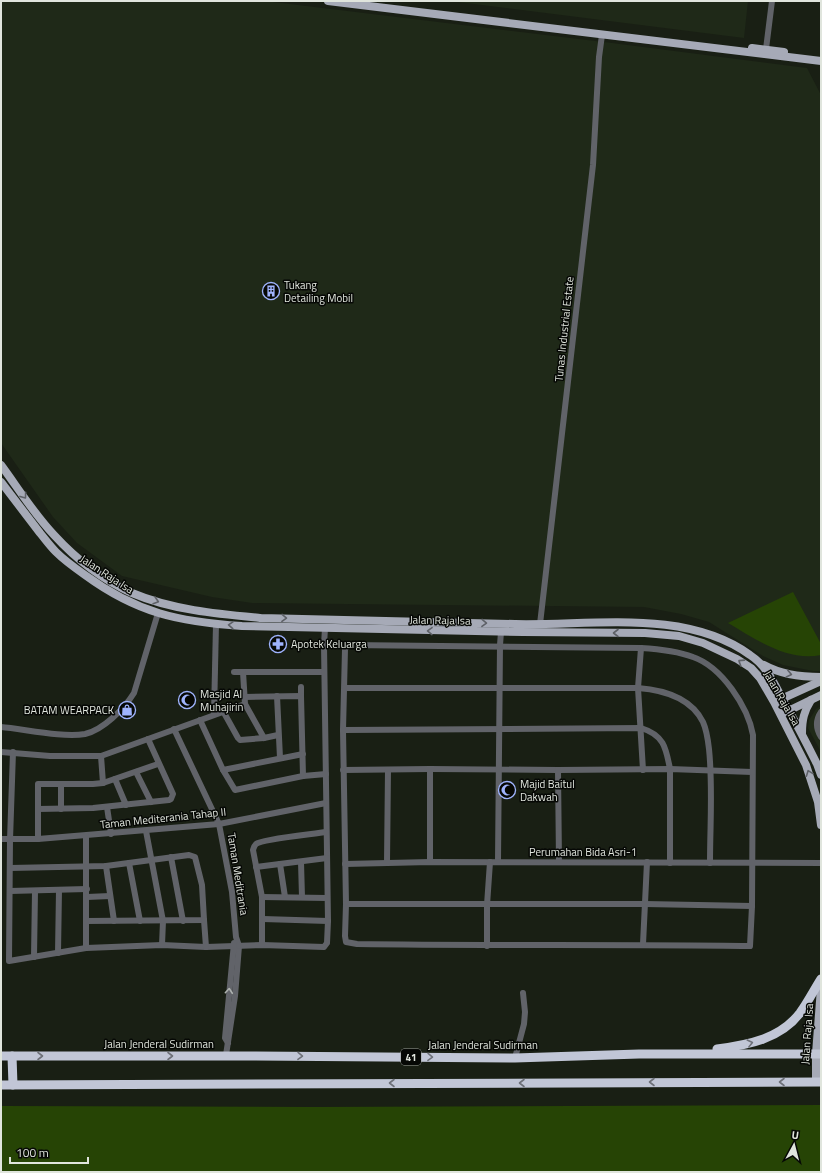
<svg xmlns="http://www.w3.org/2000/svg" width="822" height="1173" viewBox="0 0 822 1173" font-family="'Titillium Web',sans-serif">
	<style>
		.built { fill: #1f2918 }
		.green { fill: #264405 }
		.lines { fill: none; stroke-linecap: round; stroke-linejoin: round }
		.minor { stroke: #616369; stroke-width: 6 }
		.major { stroke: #a6aab7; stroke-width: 8 }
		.highway { stroke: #c1c6d6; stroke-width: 9 }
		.oneway { stroke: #5e6167 }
		.oneway2 { stroke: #adb1af }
		.oneway3 { stroke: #6d7078 }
		.labels { text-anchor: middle; stroke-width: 3; stroke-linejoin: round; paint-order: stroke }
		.shield { fill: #060805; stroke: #9fa39c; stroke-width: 1 }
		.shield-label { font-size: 10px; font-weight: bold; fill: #e0e5dd }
		.poi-label { font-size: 11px; fill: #e0e5dd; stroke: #060805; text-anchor: start }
		.street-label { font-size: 11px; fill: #e0e5dd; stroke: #060805 }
	</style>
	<rect width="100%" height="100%" fill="#191f14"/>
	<g class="built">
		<path d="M1,1h264l347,42 195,25 14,27v576h-8l-30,-6 -20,-9 -54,-34 -28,-8 -37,-7 -392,-4 -40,-6 -90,-21 -45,-33 -24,-26 -52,-74z"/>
		<path d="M450,1h298l-4,37z"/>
		<path d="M821,706v46l-13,-24 1,-8 7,-11z"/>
	</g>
	<g class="green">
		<path d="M793,592l28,52v11c-33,7 -66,-16 -93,-32z"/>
		<path d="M821,1105v67h-820v-66l312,1z"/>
	</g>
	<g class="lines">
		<g class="minor">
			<path d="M766,49l6,-48"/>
			<path d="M540,624l53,-459 6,-108 3,-22"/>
			<path d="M348,645l293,3c17,1 36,3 52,9 29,10 55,50 60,78l-1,171 -2,40c-131,-2 -262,0 -393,-2l-11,-2 -1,-6 1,-32 -3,-174 2,-81z"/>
			<path d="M641,648l-3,40 5,82"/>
			<path d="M234,672h90"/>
			<path d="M243,672l2,32 19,34"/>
			<path d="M345,688h293c26,2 53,10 65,34 4,9 5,18 6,27 4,38 1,76 1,114"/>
			<path d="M277,696l3,62"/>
			<path d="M301,696v-9"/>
			<path d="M244,697l57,-1 2,80"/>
			<path d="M223,711l15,27 2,2 24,-2 14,-3"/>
			<path d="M821,712c-6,9 -5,17 0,25"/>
			<path d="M214,714l2,-90"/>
			<path d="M200,720l23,50 12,20 68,-14 23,-2"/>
			<path d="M1,727c23,2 62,11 84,7 18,-4 39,-25 49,-41l24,-80"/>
			<path d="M174,729l45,95 13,68 4,45 3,9 -4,50 -9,59"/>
			<path d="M343,730l298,-2c23,7 25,20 29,41v94"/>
			<path d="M1,752l49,4h51l144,-52"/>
			<path d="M13,752l-3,88 -1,121 77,-13 76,-3 44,2 56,-2 62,2 3,-4 1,-22 -4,-276 1,-17"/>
			<path d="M101,756l2,27"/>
			<path d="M430,769v93"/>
			<path d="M223,770l80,-16"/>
			<path d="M343,770l87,-1 128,1 112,-1 82,3"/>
			<path d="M558,770l1,92"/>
			<path d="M136,772l15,30"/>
			<path d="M115,779l11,26"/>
			<path d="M107,807l4,27"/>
			<path d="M38,809l55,-1 76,-8 2,-1 2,-5 -25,-55"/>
			<path d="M61,809v-25"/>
			<path d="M146,831l17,90 -1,24"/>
			<path d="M1,839h37l181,-15 107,-21"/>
			<path d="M38,839v-55h55l10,-1 55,-19"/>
			<path d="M171,857l12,64"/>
			<path d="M498,861l2,-216 1,-13"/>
			<path d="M301,862l1,35"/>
			<path d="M387,862l1,-92"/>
			<path d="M129,863l11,58"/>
			<path d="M280,864l5,33"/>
			<path d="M345,864l85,-2 391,1"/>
			<path d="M106,866l8,55"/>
			<path d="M256,867l71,-9"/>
			<path d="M10,868l96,-2 83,-11 6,2 7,28 2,35 -118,1"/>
			<path d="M10,891l77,-2"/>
			<path d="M87,897l23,-1"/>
			<path d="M262,897l65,1"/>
			<path d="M346,904h299l107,2"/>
			<path d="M263,919l65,2"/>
			<path d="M204,920l2,27"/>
			<path d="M643,944l4,-82"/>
			<path d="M262,945v-48l-9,-47c1,-3 1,-4 3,-6 6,-5 59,-10 70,-12"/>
			<path d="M487,946v-41l3,-43"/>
			<path d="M86,948v-112"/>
			<path d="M58,953l1,-63"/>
			<path d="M34,957l1,-66"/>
			<path d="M228,1043l-3,-5 9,-95"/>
			<path d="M515,1058l9,-34 1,-12 -2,-19"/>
		</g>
		<g class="major">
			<path d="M328,1l493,60"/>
			<path d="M752,48l32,4"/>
			<path d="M1,465c17,23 33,49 53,70 22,24 49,45 78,58 40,17 86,21 129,25 84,2 169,4 254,6 76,2 170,-16 235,31 17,11 24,28 33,45 12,21 23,42 34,64l4,11"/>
			<path d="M1,482c13,17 26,34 39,51 5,6 10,13 16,19 8,8 19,16 29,23 52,38 94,47 157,51l281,6 122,1 34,3 24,7 34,16 14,9 9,10 14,24 32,63 12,37 3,23"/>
			<path d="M764,665c18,10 37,12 57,12"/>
			<path d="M779,700l42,-19"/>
			<path d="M786,712l35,-17"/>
			<path d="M802,733c0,-13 2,-22 9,-33"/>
			<path d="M816,1082v-28l5,-66"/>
		</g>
		<g class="highway">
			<path d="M717,1049c31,-4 63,-10 83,-36 8,-11 14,-23 21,-34"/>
			<path d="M1,1056h255l259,2 124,-4h182"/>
			<path d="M12,1056l1,29"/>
			<path d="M1,1085l820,-3"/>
		</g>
	</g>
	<defs><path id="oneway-chevron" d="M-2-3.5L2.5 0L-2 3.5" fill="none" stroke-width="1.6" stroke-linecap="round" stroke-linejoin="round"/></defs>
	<g class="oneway">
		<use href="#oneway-chevron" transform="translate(24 496) rotate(54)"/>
		<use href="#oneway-chevron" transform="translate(156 601) rotate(17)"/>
		<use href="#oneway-chevron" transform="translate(284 618) rotate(1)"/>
		<use href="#oneway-chevron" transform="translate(484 623) rotate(1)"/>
		<use href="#oneway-chevron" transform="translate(231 625) rotate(-176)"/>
		<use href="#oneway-chevron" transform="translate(430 631) rotate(-179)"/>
		<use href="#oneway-chevron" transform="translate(616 633) rotate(-180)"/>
		<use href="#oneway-chevron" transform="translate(741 662) rotate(-147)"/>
		<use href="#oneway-chevron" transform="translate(789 674) rotate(13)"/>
		<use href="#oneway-chevron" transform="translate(809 773) rotate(-111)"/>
	</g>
	<use class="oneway2" href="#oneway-chevron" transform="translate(229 991) rotate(-85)"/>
	<g class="oneway3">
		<use href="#oneway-chevron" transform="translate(750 1043) rotate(-14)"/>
		<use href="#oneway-chevron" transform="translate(40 1056)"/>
		<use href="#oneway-chevron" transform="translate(170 1056)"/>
		<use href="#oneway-chevron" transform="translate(300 1056) rotate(1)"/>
		<use href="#oneway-chevron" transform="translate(430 1057) rotate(1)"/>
		<use href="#oneway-chevron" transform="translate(652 1082) rotate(180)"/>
		<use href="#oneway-chevron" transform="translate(782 1082) rotate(180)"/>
		<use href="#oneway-chevron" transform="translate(392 1083) rotate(180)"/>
		<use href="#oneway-chevron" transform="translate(522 1083) rotate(180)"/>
	</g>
	<defs>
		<g id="building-ring" transform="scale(0.9)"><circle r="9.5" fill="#060805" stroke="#9fb3fd" stroke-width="1.5"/><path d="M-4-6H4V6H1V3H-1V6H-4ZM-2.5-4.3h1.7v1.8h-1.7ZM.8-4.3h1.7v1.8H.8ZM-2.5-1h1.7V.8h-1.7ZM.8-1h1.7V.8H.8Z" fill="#9fb3fd"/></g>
		<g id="pharmacy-ring" transform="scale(0.9)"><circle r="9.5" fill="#060805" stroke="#9fb3fd" stroke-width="1.5"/><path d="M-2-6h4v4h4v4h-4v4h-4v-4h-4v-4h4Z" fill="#9fb3fd"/></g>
		<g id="mosque-ring" transform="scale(0.9)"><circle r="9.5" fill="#060805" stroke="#9fb3fd" stroke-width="1.5"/><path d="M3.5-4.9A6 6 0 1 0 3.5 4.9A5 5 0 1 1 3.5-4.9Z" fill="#9fb3fd"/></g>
		<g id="shop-ring" transform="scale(0.9)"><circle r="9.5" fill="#060805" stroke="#9fb3fd" stroke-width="1.5"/><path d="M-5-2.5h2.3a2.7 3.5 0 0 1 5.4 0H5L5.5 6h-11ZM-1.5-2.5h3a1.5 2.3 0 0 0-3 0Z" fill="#9fb3fd"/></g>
	</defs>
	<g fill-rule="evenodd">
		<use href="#building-ring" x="271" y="291"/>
		<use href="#pharmacy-ring" x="278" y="644"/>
		<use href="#mosque-ring" x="187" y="700"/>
		<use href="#shop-ring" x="127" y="710"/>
		<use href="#mosque-ring" x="507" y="790"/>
	</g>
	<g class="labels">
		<rect class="shield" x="401" y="1049" width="20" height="16" rx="3"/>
		<g class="shield-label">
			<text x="411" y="1061">41</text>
		</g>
		<g class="poi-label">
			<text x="284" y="289">Tukang<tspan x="284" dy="13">Detailing Mobil</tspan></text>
			<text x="291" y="648">Apotek Keluarga</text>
			<text x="200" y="698">Masjid Al<tspan x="200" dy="13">Muhajirin</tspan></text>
			<text x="114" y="714" text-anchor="end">BATAM WEARPACK</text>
			<text x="520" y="788">Majid Baitul<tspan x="520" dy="13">Dakwah</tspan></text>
		</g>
		<g class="street-label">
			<text transform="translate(564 329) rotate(-84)" y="4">Tunas Industrial Estate</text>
			<text transform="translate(107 574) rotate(33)" y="4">Jalan Raja Isa</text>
			<text transform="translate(440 620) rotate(1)" y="4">Jalan Raja Isa</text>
			<text transform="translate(782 698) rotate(60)" y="4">Jalan Raja Isa</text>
			<text transform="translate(163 818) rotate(-6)" y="4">Taman Mediterania Tahap II</text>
			<text x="583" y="856">Perumahan Bida Asri-1</text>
			<text transform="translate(238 874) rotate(81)" y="4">Taman Meditrania</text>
			<text transform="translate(807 1034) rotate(-86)" y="4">Jalan Raja Isa</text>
			<text x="159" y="1048">Jalan Jenderal Sudirman</text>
			<text x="483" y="1049">Jalan Jenderal Sudirman</text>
		</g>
	</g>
	<rect width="822" height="1173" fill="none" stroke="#e0e5dd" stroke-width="4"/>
	<g transform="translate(794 1145) rotate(7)" stroke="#060805" stroke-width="3" paint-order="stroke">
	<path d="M0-3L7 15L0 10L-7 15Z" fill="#e0e5dd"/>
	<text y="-6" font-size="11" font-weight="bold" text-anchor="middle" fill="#e0e5dd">U</text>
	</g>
	<path d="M10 1157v6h78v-6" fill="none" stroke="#e0e5dd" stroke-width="2"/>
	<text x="16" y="1157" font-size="12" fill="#e0e5dd" stroke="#060805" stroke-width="3" paint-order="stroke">100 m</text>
</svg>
